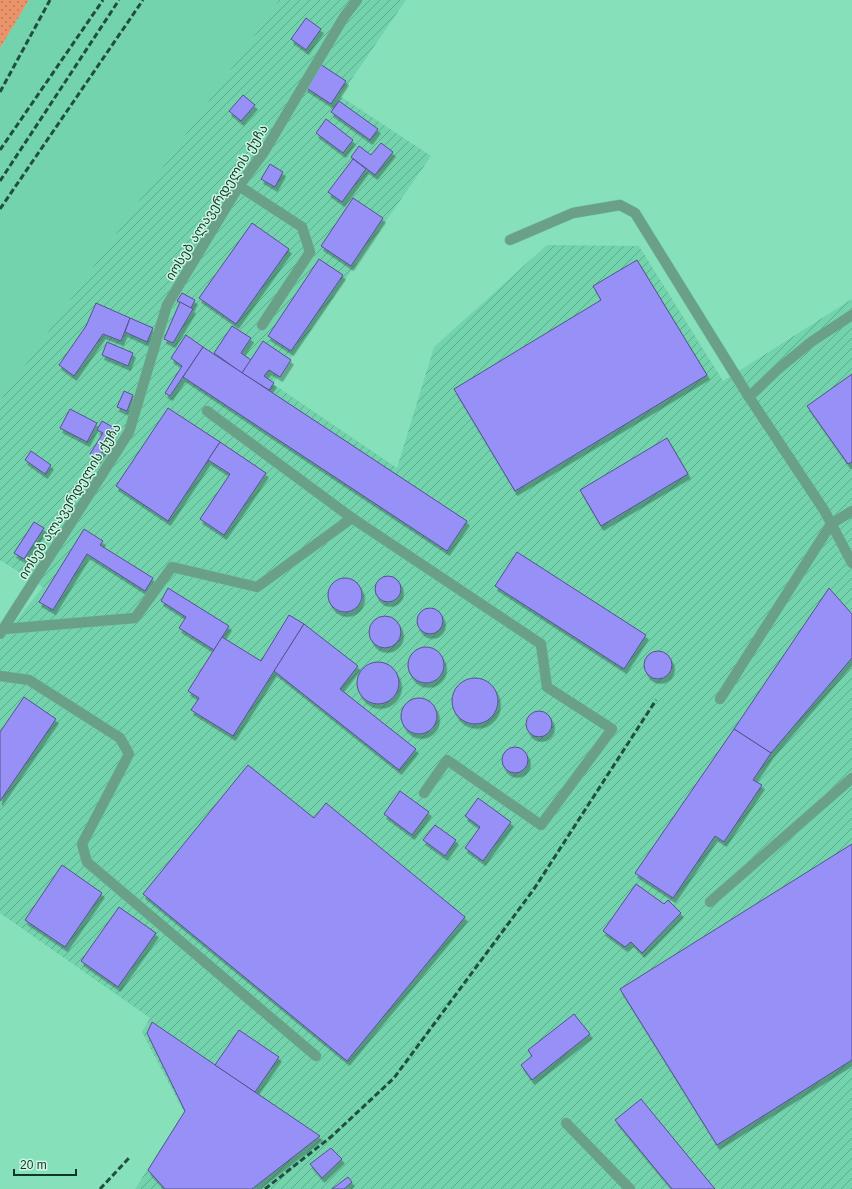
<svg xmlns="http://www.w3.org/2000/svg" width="852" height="1189" viewBox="0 0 852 1189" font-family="Arial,'Noto Sans Georgian',sans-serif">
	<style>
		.built { fill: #72d3ac }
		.industrial { fill: url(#industrial-furrows) }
		.grass { fill: url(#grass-dots) }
		.building { fill: #9790f6; stroke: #565191; filter: url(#shadow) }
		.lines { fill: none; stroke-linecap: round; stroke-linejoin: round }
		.minor-casing { stroke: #6ebe9d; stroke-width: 11 }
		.minor { stroke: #6a9f88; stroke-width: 10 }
		.rail { stroke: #214f3d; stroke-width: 3; stroke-dasharray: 6 3; stroke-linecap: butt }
		.labels { text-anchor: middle; stroke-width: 3; stroke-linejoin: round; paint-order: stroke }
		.street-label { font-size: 13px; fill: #103728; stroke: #ccf6e2 }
	</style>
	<defs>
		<pattern id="industrial-furrows" width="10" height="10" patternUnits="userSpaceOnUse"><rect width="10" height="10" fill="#72d3ac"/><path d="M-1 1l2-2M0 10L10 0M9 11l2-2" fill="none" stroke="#5cac8c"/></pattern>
		<pattern id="grass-dots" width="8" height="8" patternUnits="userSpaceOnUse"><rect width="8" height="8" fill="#eb936a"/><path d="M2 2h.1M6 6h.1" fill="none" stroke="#bd7957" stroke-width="1.8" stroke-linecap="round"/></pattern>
		<filter id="shadow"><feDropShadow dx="2.5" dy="4.5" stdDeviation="0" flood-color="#0004"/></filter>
	</defs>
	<rect width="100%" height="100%" fill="#86e0ba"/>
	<path class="built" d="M29,0h250l-279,401v-353z"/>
	<path class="industrial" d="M279,0h127l-66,96 91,60 -158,228 124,84 37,-121 113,-102 92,1 84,135 129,-82v890h-717l49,-77 -42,-80 8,-14 -150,-105v-272l43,-54 -43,-27v-159z"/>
	<path class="grass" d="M0,0h29l-29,48z"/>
	<g class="building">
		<path d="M306,18l15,11 -15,21 -15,-11z"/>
		<path d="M320,64l26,17 -15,23 -26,-17z"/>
		<path d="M243,95l12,10 -14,16 -12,-10z"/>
		<path d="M339,101l39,28 -8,11 -39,-28z"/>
		<path d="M326,119l27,21 -10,13 -27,-20z"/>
		<path d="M381,143l12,9 -18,23 -24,-18 8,-11 12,9z"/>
		<path d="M353,159l13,10 -24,33 -14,-10z"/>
		<path d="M270,164l13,8 -8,15 -14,-8z"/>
		<path d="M353,198l30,20 -32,48 -30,-20z"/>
		<path d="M252,223l37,26 -53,75 -37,-26z"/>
		<path d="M319,259l24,16 -52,76 -23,-15z"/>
		<path d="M637,260l70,115 -192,116 -61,-102 147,-89 -8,-14z"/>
		<path d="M182,293l13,7 -4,8 -14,-7z"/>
		<path d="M180,302l13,7 -20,34 -9,-4z"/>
		<path d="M96,303l34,15 -9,23 -18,-7 -29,42 -15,-11 27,-39z"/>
		<path d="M130,318l23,10 -6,14 -22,-10z"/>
		<path d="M232,326l19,12 -10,15 10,7 -9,13 -28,-20z"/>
		<path d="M186,335l17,12 -33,49 -5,-3 17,-27 -11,-8z"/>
		<path d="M263,341l28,19 -11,17 -11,-7 -5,6 10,7 -5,7 -27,-17z"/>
		<path d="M107,342l26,11 -5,13 -26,-11z"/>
		<path d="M203,347l264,174 -20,30 -264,-174z"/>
		<path d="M852,374v88l-4,2 -41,-58z"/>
		<path d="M124,391l9,4 -6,16 -10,-4z"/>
		<path d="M168,408l52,34 -52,79 -52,-35z"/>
		<path d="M70,409l27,14 -10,19 -27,-14z"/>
		<path d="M102,421l14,8 -18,30 -8,-5 13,-21 -6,-3z"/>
		<path d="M667,438l21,36 -87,52 -21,-36z"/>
		<path d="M220,442l46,31 -42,62 -24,-16 30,-45 -22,-14z"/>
		<path d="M31,451l20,14 -6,9 -20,-14z"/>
		<path d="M34,522l10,6 -20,31 -10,-6z"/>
		<path d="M84,529l19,12 -3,4 53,33 -8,13 -58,-37 -34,56 -14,-8z"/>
		<path d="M517,552l129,83 -22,34 -129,-83z"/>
		<circle cx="388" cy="589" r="13"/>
		<circle cx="345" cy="595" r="17"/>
		<path d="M168,588l61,38 -15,24 -35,-22 7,-11 -25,-16z"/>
		<path d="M829,588l23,26v44l-81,95 -37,-24z"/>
		<circle cx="430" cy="621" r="13"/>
		<path d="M289,615l15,9 -71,112 -42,-26 8,-12 -11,-7 34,-54 39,24z"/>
		<circle cx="385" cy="632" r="16"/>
		<path d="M304,624l54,42 -18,23 76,60 -17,21 -125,-99z"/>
		<circle cx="426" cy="665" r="18"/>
		<circle cx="658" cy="665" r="14"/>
		<circle cx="378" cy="683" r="21"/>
		<circle cx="475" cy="701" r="23"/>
		<path d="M24,697l32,22 -56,82v-69z"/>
		<circle cx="419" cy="716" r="18"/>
		<circle cx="539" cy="724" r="13"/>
		<path d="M734,729l37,24 -18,27 9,5 -38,57 -9,-6 -42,62 -38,-25z"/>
		<circle cx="515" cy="760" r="13"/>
		<path d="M248,765l66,53 12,-15 139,114 -118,144 -204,-167z"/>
		<path d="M400,791l29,21 -17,23 -28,-21z"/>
		<path d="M478,798l33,24 -28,39 -18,-13 15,-21 -15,-11z"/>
		<path d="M435,825l21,15 -11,16 -22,-16z"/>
		<path d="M852,844v216l-135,85 -97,-156z"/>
		<path d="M62,865l40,28 -37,54 -40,-27z"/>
		<path d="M636,884l28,20 4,-4 13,13 -39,40 -11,-11 -6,5 -22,-16z"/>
		<path d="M119,907l37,26 -38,54 -37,-26z"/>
		<path d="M574,1014l16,20 -58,46 -11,-15 11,-9 -4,-6z"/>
		<path d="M152,1022l103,70 65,44 -68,53h-87l-17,-19 37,-59 -38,-78z"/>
		<path d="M239,1030l40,27 -24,35 -40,-27z"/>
		<path d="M641,1099l74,90h-43l-57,-69z"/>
		<path d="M331,1148l11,11 -20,19 -12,-14z"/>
		<path d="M348,1177l4,5 -8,7h-12z"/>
	</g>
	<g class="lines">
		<g class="minor-casing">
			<g id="minor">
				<path d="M239,186l63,41 8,25 -48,73"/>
				<path d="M510,240l63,-27 47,-8 15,8 114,184 75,113 28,53"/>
				<path d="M749,397l28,-27 34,-28 41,-27"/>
				<path d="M207,411l145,107"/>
				<path d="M4,629l131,-11 37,-51 85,20 95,-69 189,126 6,43 65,42 -71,96 -94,-65 -23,33"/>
				<path d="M0,634l129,-202 38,-127 72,-119 25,-34 80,-135 13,-17"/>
				<path d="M0,676l29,4 91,58 9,16 -47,90 5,18 229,194"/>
				<path d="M720,699l111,-175 21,-13"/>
				<path d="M710,902l142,-124"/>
				<path d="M566,1123l64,66"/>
			</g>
		</g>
		<use href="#minor" class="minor"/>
		<g class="rail">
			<path d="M0,92l50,-92"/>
			<path d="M0,150l103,-150"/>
			<path d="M0,181l119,-181"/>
			<path d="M0,209l143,-209"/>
			<path d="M100,1189l29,-31"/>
			<path d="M265,1189l67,-53 62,-58 140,-189 122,-189"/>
		</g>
	</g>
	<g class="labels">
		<g class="street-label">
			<text transform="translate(216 202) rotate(-58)" y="5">იოსებ ალავერდელის ქუჩა</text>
			<text transform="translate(69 501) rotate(-58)" y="5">იოსებ ალავერდელის ქუჩა</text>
		</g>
	</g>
	<path d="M14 1169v6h62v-6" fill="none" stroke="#103728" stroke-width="2"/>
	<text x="20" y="1169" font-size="12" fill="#103728" stroke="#ccf6e2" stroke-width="3" paint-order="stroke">20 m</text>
</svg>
